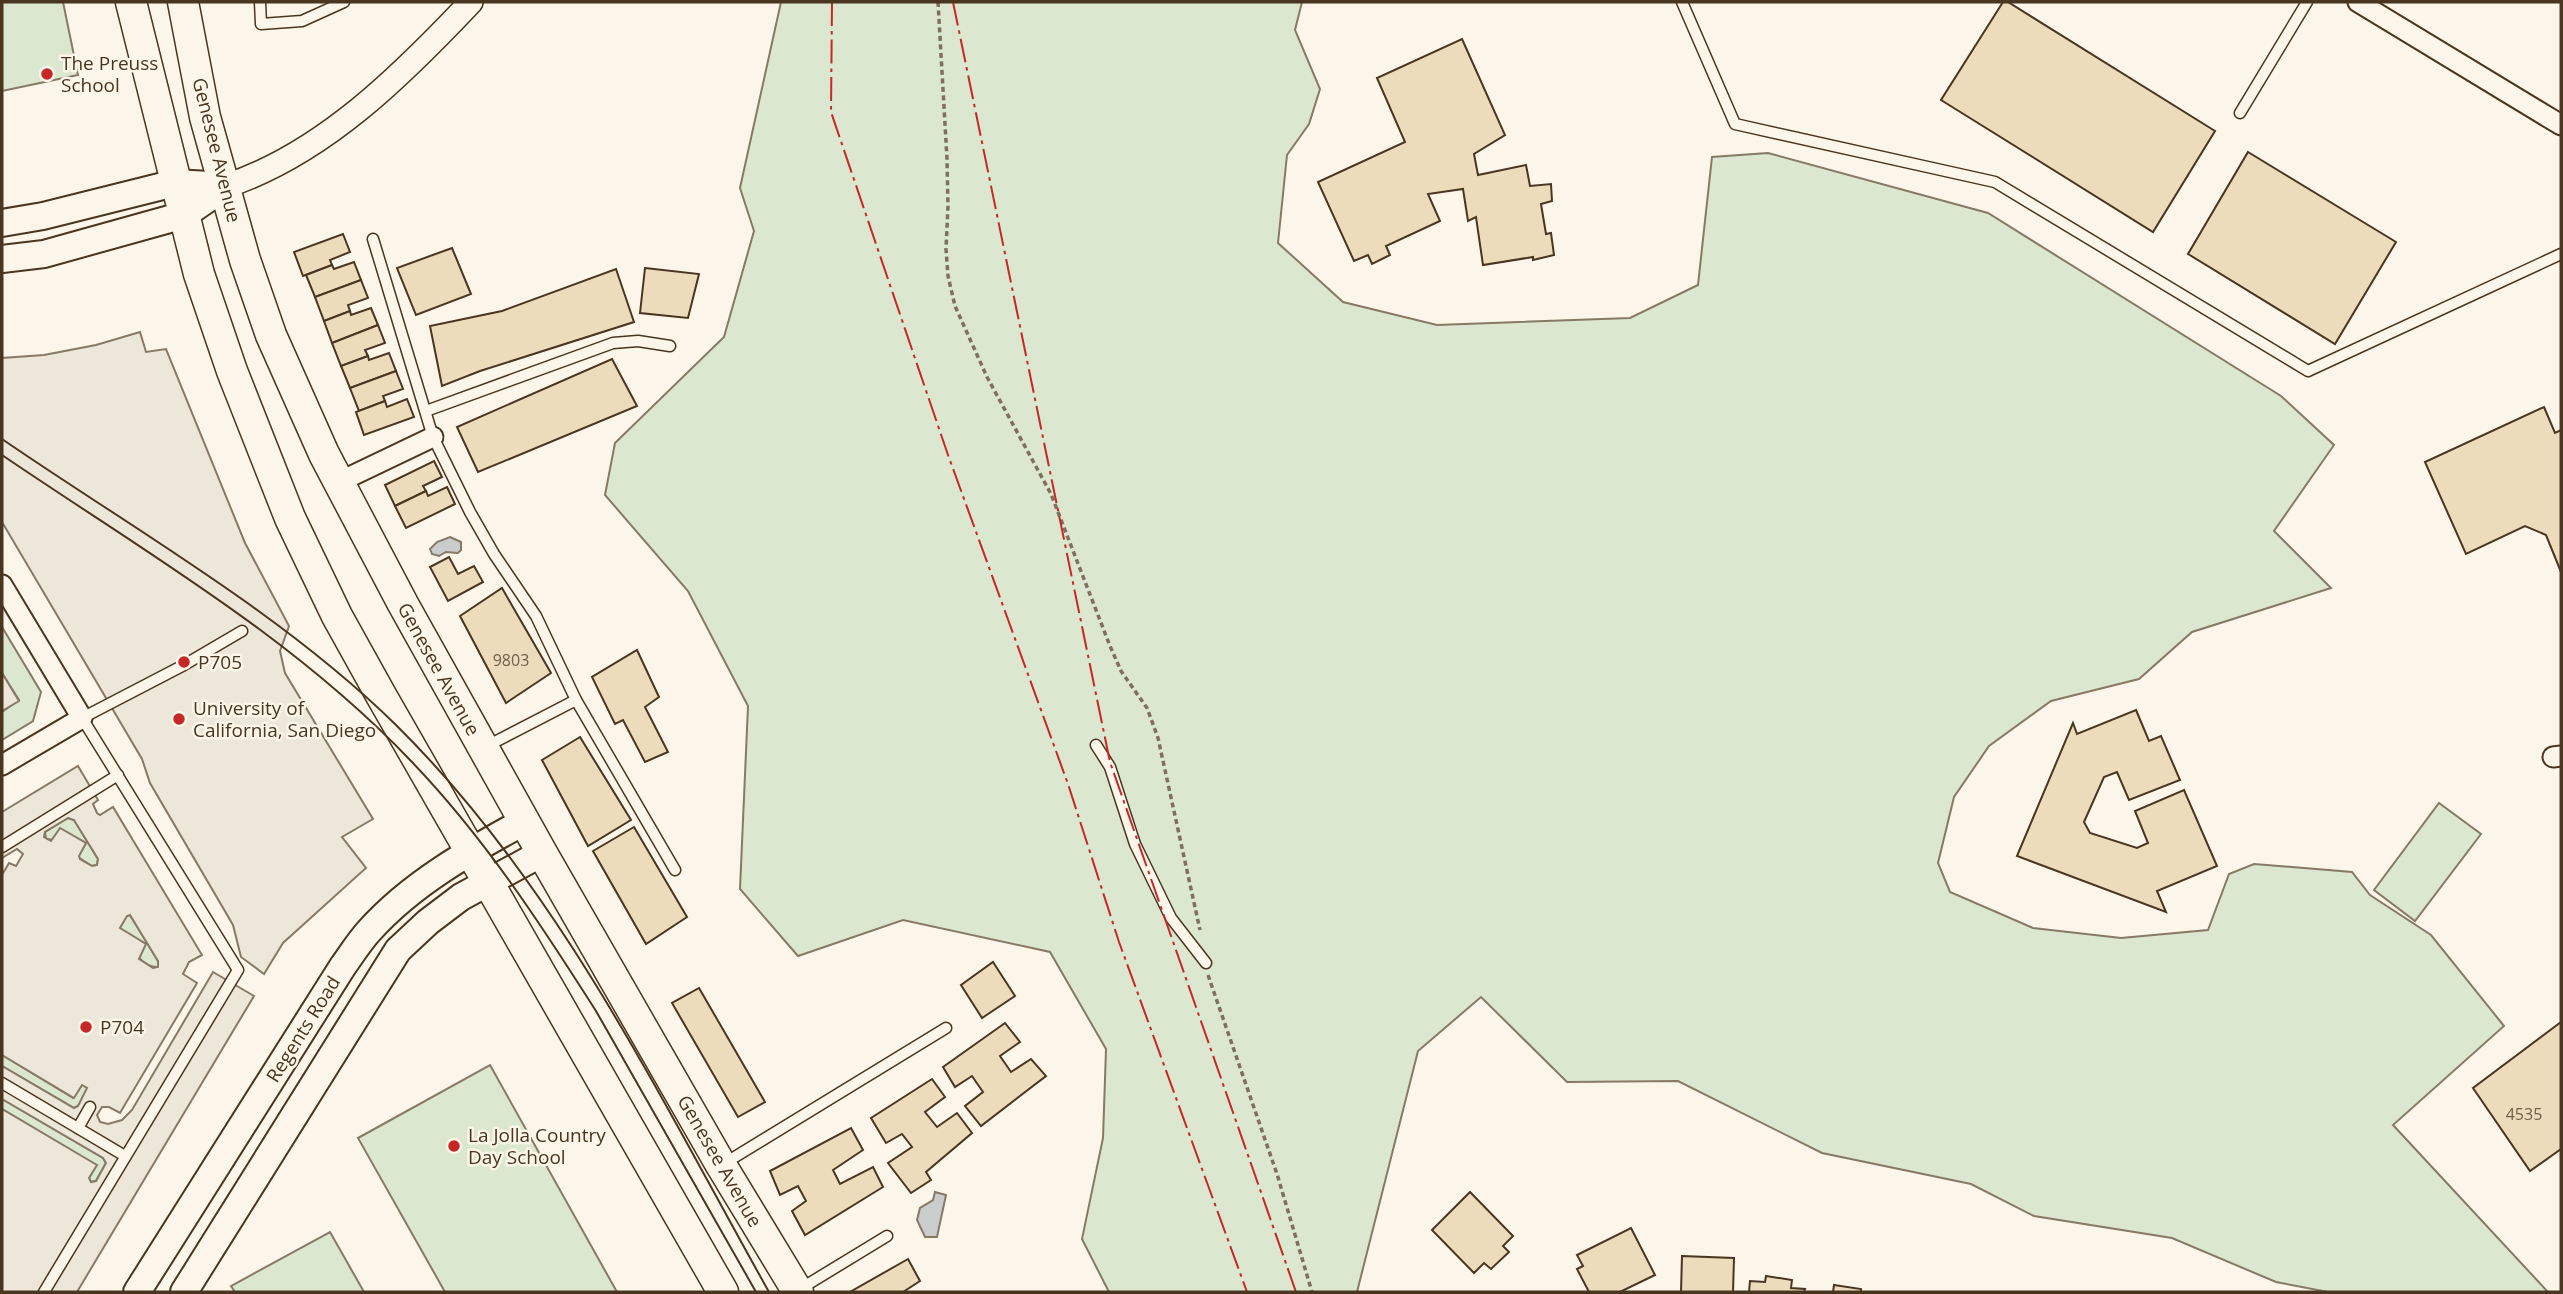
<svg xmlns="http://www.w3.org/2000/svg" width="2563" height="1294" viewBox="0 0 2563 1294" font-family="'Open Sans',sans-serif">
	<style>
		.green { fill: #dce7d0; stroke: #887966; stroke-width: 2 }
		.parking { fill: #ede7d9; stroke: #887966; stroke-width: 2; fill-rule: evenodd }
		.water { fill: #c9cecd; stroke: #887966; stroke-width: 2 }
		.building { fill: #ecdcbc; stroke: #4a3520; stroke-width: 2 }
		.lines { fill: none; stroke-linecap: round; stroke-linejoin: round }
		.service-casing { stroke: #4a3520; stroke-width: 13 }
		.minor-casing { stroke: #4a3520; stroke-width: 23 }
		.tertiary-casing { stroke: #4a3520; stroke-width: 26 }
		.secondary-casing { stroke: #4a3520; stroke-width: 30 }
		.primary-casing { stroke: #4a3520; stroke-width: 33 }
		.path { stroke: #7f6f5c; stroke-width: 3.5; stroke-dasharray: 5 3.5; stroke-linecap: butt }
		.service { stroke: #fbf6e9; stroke-width: 10 }
		.minor { stroke: #fbf6e9; stroke-width: 19 }
		.tertiary { stroke: #fbf6e9; stroke-width: 23 }
		.secondary { stroke: #fbf6e9; stroke-width: 26 }
		.primary { stroke: #fbf6e9; stroke-width: 30 }
		.tram { stroke: #4a3520; stroke-width: 2 }
		.power { stroke: #c62828; stroke-width: 2; stroke-dasharray: 24 5 3.5 5; stroke-linecap: butt }
		.poi-dot { fill: #c62828; stroke: #fbf6e9; stroke-width: 2.5 }
		.labels { text-anchor: middle; stroke-width: 5; stroke-linejoin: round; paint-order: stroke }
		.number-label { font-size: 16px; fill: #725f47 }
		.poi-label { font-size: 19px; fill: #4a3520; stroke: #fbf6e9; text-anchor: start }
		.street-label { font-size: 19px; fill: #4a3520; stroke: #fbf6e9 }
	</style>
	<rect width="100%" height="100%" fill="#fbf6e9"/>
	<g class="green">
		<path d="M2,2h61l15,73 -76,16z"/>
		<path d="M781,2h521l-7,28 25,59 -11,35 -22,31 -9,88 65,59 94,23 193,-7 68,-33 14,-128 56,-4 220,60 293,183 53,49 -60,86 57,57 -139,44 -53,47 -88,22 -62,45 -35,51 -16,66 12,29 83,36 88,10 87,-8 21,-56 25,-10 98,8 18,23 61,40 73,91 -111,99 155,167h-220l-52,-10 -104,-44 -138,-22 -63,-32 -149,-31 -144,-72 -111,1 -86,-85 -63,54 -61,241h-248l-27,-53 21,-101 3,-89 -56,-97 -147,-32 -105,36 -58,-67 8,-183 -60,-115 -83,-96 10,-52 109,-106 30,-106 -14,-43z"/>
		<path d="M2,627l39,65 -8,29 -31,19v-28l17,-12 -17,-27z"/>
		<path d="M2439,803l42,31 -66,87 -41,-31z"/>
		<path d="M68,818l6,2 24,39 -1,6 -5,1 -14,-9 8,-14 -40,-4 -1,-7z"/>
		<path d="M130,915l28,46v6c-19,1 -29,-25 -39,-39l7,-12z"/>
		<path d="M2,1055l71,43 9,-13 5,1v5l-9,15 -4,2 -72,-42z"/>
		<path d="M490,1065l127,227h-172l-87,-154z"/>
		<path d="M2,1099l101,59 3,5 -10,18 -5,1 -2,-4 7,-13 -94,-56z"/>
		<path d="M330,1232l34,60h-129l-4,-6z"/>
	</g>
	<g class="parking">
		<path d="M140,332l6,20 20,-3 79,194 44,83 -9,25 5,22 88,146 -31,18 24,31 -83,75 -19,31 -23,-17 -8,-32 -83,-142 -8,-24 -140,-237v-164l42,-3 52,-10z"/>
		<path d="M2,673l17,28 -17,10z"/>
		<path d="M78,766l20,34 -5,4 4,9 3,2 13,-8 89,148 -13,7 -6,12 14,9 -77,130 -11,-6h-7l-5,8 3,7 8,2 14,-4 10,-10 81,-138 41,24 -177,296h-75v-183l95,56 -8,13 2,4 5,-1 10,-18 -3,-5 -101,-59v-33l72,42 4,-2 9,-18 -5,-3 -8,13 -72,-43v-180l7,-12 7,3 7,-12 -6,-5 -15,9v-46zM68,818l6,2 24,39 -1,6 -5,1 -12,-7 -1,-3 7,-13 -26,-15 -9,13 -7,-4 1,-5zM130,915l28,46v6l-5,1 -14,-9 7,-15 -26,-16 7,-12z"/>
	</g>
	<g class="water">
		<path d="M450,537l11,5v8l-3,3 -12,-1 -7,4 -7,-2 -2,-5 7,-7z"/>
		<path d="M935,1192l11,3 -9,42h-12l-8,-17 3,-12 13,-8z"/>
	</g>
	<g class="building">
		<path d="M2003,2h5l207,129 -62,101 -212,-132z"/>
		<path d="M1462,39l43,96 -31,19 4,21 48,-10 4,21 21,-2 1,17 -11,3 5,30 5,-1 3,22 -21,5v-3l-50,8 -7,-48 -8,4 -5,-32 -35,5 12,27 -54,25 4,9 -18,9 -4,-9 -14,6 -36,-79 87,-40 -28,-64z"/>
		<path d="M2248,152l148,90 -61,102 -147,-90z"/>
		<path d="M343,234l7,18 -20,8 2,5 -29,11 -9,-24z"/>
		<path d="M452,248l19,46 -55,21 -19,-47z"/>
		<path d="M354,262l7,18 -46,17 -9,-22 26,-10 2,4z"/>
		<path d="M645,268l54,6 -11,44 -48,-5z"/>
		<path d="M616,269l18,53 -154,49 -38,15 -12,-60 72,-15z"/>
		<path d="M361,280l7,18 -20,7 2,6 -26,10 -9,-24z"/>
		<path d="M371,308l7,17 -46,18 -8,-22 26,-10 1,4z"/>
		<path d="M378,325l7,18 -20,7 3,6 -27,10 -9,-23z"/>
		<path d="M389,353l7,18 -46,17 -9,-22 27,-10 1,4z"/>
		<path d="M612,359l25,47 -159,66 -21,-45z"/>
		<path d="M396,371l7,18 -20,7 2,5 -26,10 -9,-23z"/>
		<path d="M407,399l7,18 -50,18 -8,-23 29,-11 2,6z"/>
		<path d="M2544,407l11,26 6,-3v142l-15,-37 -21,-9 -59,28 -41,-92z"/>
		<path d="M434,461l8,16 -19,9 3,5 -31,15 -10,-21z"/>
		<path d="M447,487l8,17 -49,24 -11,-22 31,-15 2,5z"/>
		<path d="M449,557l9,17 16,-8 9,16 -35,19 -18,-34z"/>
		<path d="M502,588l49,85 -45,30 -46,-87z"/>
		<path d="M637,650l22,47 -14,10 23,45 -23,10 -22,-42 -8,4 -23,-47z"/>
		<path d="M2136,710l13,31 12,-5 19,44 -51,20 -12,-28 -13,5 -20,45 6,11 47,15 11,-5 -13,-32 49,-21 33,76 -60,25 9,21 -149,-56 56,-133 4,11z"/>
		<path d="M580,737l51,83 -43,26 -46,-86z"/>
		<path d="M634,827l53,90 -41,27 -53,-93z"/>
		<path d="M993,962l22,34 -33,22 -21,-33z"/>
		<path d="M699,988l66,114 -27,15 -66,-114z"/>
		<path d="M2561,1022v127l-31,22 -57,-83z"/>
		<path d="M1005,1023l15,19 -20,14 11,16 20,-13 15,17 -65,50 -16,-20 18,-14 -11,-16 -17,11 -12,-20z"/>
		<path d="M932,1079l13,18 -20,15 12,15 20,-14 15,20 -46,39 5,8 -20,13 -23,-30 24,-16 -10,-13 -16,9 -15,-25z"/>
		<path d="M851,1128l12,22 -30,20 7,14 33,-17 10,20 -78,48 -13,-24 14,-10 -8,-15 -18,9 -10,-24z"/>
		<path d="M1470,1192l43,44 -10,10 6,6 -18,17 -7,-6 -10,10 -42,-43z"/>
		<path d="M1631,1228l24,47 -35,17h-31l-12,-23 6,-3 -6,-11z"/>
		<path d="M1682,1256l52,2 -1,34h-52z"/>
		<path d="M908,1259l12,22 -17,11h-53z"/>
		<path d="M1766,1276l26,4 -1,8 14,1 -1,3h-55l1,-11 15,1z"/>
		<path d="M1834,1285l27,4v3h-28z"/>
	</g>
	<g class="lines">
		<g class="service-casing">
			<g id="service">
				<path d="M260,2l1,22 41,-3 42,-19"/>
				<path d="M1682,2l53,122 260,58 313,189 253,-117"/>
				<path d="M2240,113l67,-111"/>
				<path d="M373,239l60,198 37,75 24,42 42,62 40,84 99,170"/>
				<path d="M426,411l187,-68 25,-2 32,5"/>
				<path d="M1096,745l14,22 25,77 36,74 35,45"/>
				<path d="M487,746l89,-46"/>
				<path d="M2,847l116,-72"/>
				<path d="M2,1083l123,73"/>
				<path d="M78,1128l12,-21"/>
				<path d="M725,1163l221,-135"/>
				<path d="M800,1289l87,-53"/>
				<path d="M44,1292l194,-322 -156,-252 102,-53 58,-34"/>
			</g>
		</g>
		<g class="minor-casing">
			<g id="minor">
				<path d="M2358,2l203,123"/>
				<path d="M339,482l94,-45"/>
				<path d="M2,585l80,133 -80,47"/>
				<path d="M2553,757l8,-1"/>
			</g>
		</g>
		<g class="tertiary-casing">
			<path id="tertiary" d="M226,186c97,-32 176,-111 245,-184"/>
		</g>
		<g class="secondary-casing">
			<g id="secondary">
				<path d="M2,223l41,-7 132,-33 51,3"/>
				<path d="M2,259l42,-5 140,-39 42,-29"/>
				<path d="M137,1292l206,-326c8,-11 16,-24 26,-35 43,-48 101,-80 156,-110"/>
				<path d="M184,1292l214,-342 30,-28 33,-25 81,-44"/>
			</g>
		</g>
		<g class="primary-casing">
			<g id="primary">
				<path d="M131,2l68,272 33,97 58,147 47,98 45,81 341,595"/>
				<path d="M183,2l22,115 40,143 26,75 53,119 79,150 139,249 179,312 77,127"/>
			</g>
		</g>
		<g class="path">
			<path d="M938,2l9,157 1,47 -2,43 2,27 7,30 32,71 64,117 59,152 11,25 26,37 11,30 42,192"/>
			<path d="M1208,975l69,199 35,118"/>
		</g>
		<use href="#service" class="service"/>
		<use href="#minor" class="minor"/>
		<use href="#tertiary" class="tertiary"/>
		<use href="#secondary" class="secondary"/>
		<use href="#primary" class="primary"/>
		<g class="tram">
			<path d="M2,439c131,90 280,174 394,286 162,160 263,371 373,567"/>
			<path d="M2,455c141,96 290,181 409,306 73,76 129,162 185,250l160,281"/>
		</g>
		<g class="power">
			<path d="M832,2l-1,110 117,343 120,329 51,158 128,350"/>
			<path d="M953,2l157,760 186,530"/>
		</g>
	</g>
	<g class="poi-dot">
		<circle cx="47" cy="74" r="7"/>
		<circle cx="184" cy="662" r="7"/>
		<circle cx="179" cy="719" r="7"/>
		<circle cx="86" cy="1027" r="7"/>
		<circle cx="454" cy="1146" r="7"/>
	</g>
	<g class="labels">
		<g class="number-label">
			<text x="511" y="666">9803</text>
			<text x="2524" y="1120">4535</text>
		</g>
		<g class="poi-label">
			<text x="61" y="70">The Preuss<tspan x="61" dy="22">School</tspan></text>
			<text x="198" y="669">P705</text>
			<text x="193" y="715">University of<tspan x="193" dy="22">California, San Diego</tspan></text>
			<text x="100" y="1034">P704</text>
			<text x="468" y="1142">La Jolla Country<tspan x="468" dy="22">Day School</tspan></text>
		</g>
		<g class="street-label">
			<text transform="translate(217 150) rotate(76)" y="7">Genesee Avenue</text>
			<text transform="translate(439 669) rotate(61)" y="7">Genesee Avenue</text>
			<text transform="translate(303 1029) rotate(-58)" y="7">Regents Road</text>
			<text transform="translate(720 1161) rotate(60)" y="7">Genesee Avenue</text>
		</g>
	</g>
	<rect width="2563" height="1294" fill="none" stroke="#4a3520" stroke-width="7"/>
</svg>
